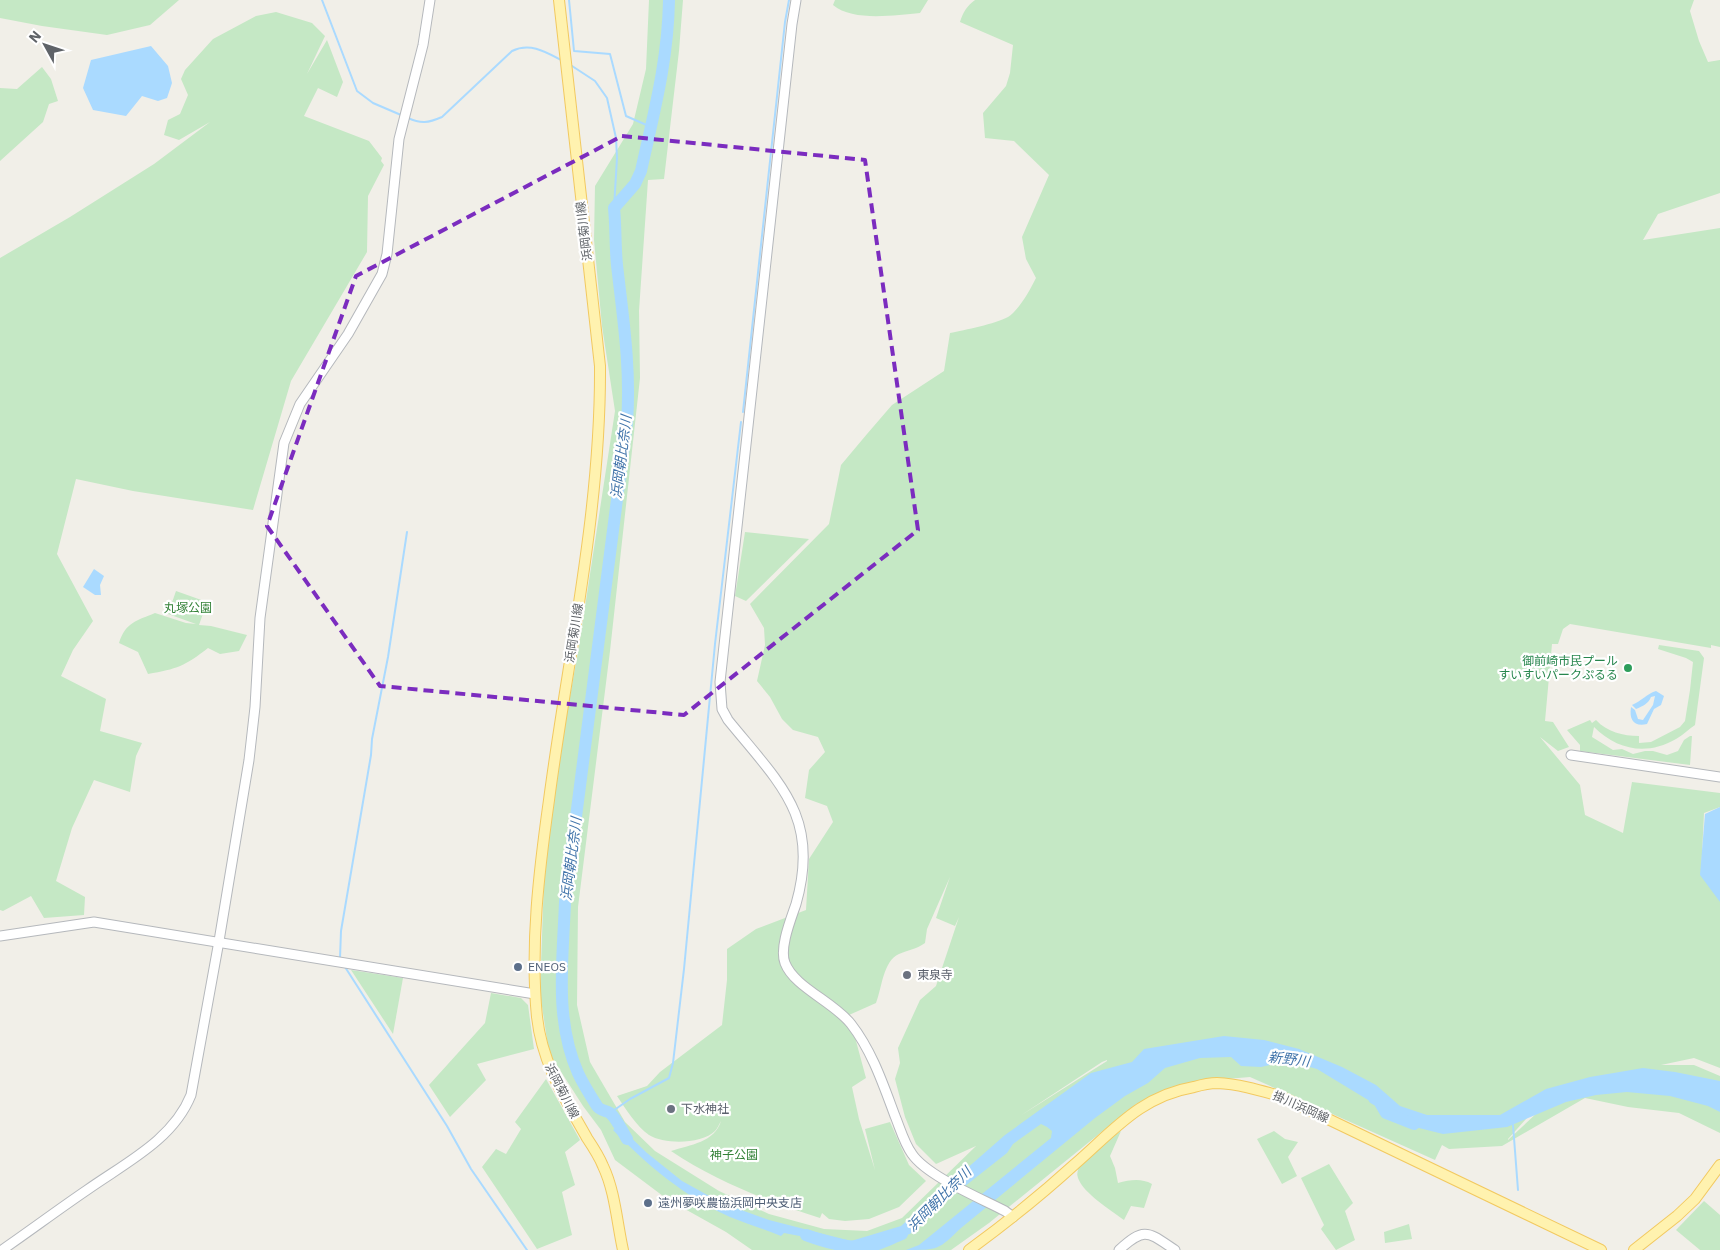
<svg xmlns="http://www.w3.org/2000/svg" width="1720" height="1250" viewBox="0 0 1720 1250" font-family="'IBM Plex Sans','Noto Sans JP',sans-serif">
	<style>
		.green { fill: #c5e8c5; fill-rule: evenodd }
		.water { fill: #aadaff }
		.lines { fill: none; stroke-linecap: round; stroke-linejoin: round }
		.stream { stroke: #aadaff; stroke-width: 2 }
		.river { stroke: #aadaff; stroke-width: 12 }
		.minor-casing { stroke: #b5b8bc; stroke-width: 11 }
		.major-casing { stroke: #f2c960; stroke-width: 12 }
		.minor { stroke: #fff; stroke-width: 9 }
		.major { stroke: #fff2af; stroke-width: 10 }
		.marked { fill: none; stroke: #7b2cbf; stroke-width: 4; stroke-dasharray: 10 6; stroke-linejoin: round }
		.leisure-dot { fill: #2e9e5b; stroke: #fff; stroke-width: 2 }
		.service-dot { fill: #5c6f8a; stroke: #fff; stroke-width: 2 }
		.worship-dot { fill: #6b7280; stroke: #fff; stroke-width: 2 }
		.labels { text-anchor: middle; stroke-width: 4.5; stroke-linejoin: round; paint-order: stroke }
		.street-label { font-size: 12px; fill: #5f6368; stroke: #fff }
		.park-label { font-size: 12px; fill: #348238; stroke: #fff }
		.leisure-label { font-size: 12px; fill: #27864d; stroke: #fff; text-anchor: end }
		.service-label { font-size: 12px; fill: #4e5e75; stroke: #fff; text-anchor: start }
		.worship-label { font-size: 12px; fill: #5b616d; stroke: #fff; text-anchor: start }
		.water-label { font-size: 14px; font-style: italic; fill: #4174aa; stroke: #fff }
	</style>
	<rect width="100%" height="100%" fill="#f1efe8"/>
	<g class="green">
		<path d="M0,0h179l-29,25 -43,10 -65,-9 -42,-8z"/>
		<path d="M649,0h34l-4,51 -15,128 -16,1 -9,131 1,67 -30,273 -32,256 -1,98 13,57 35,60 30,29 64,40 50,23 55,15 43,2 35,-13 74,-72 -40,18 -20,-20 -11,-27 -10,-38 5,-16 -2,-15 22,-48 16,-14 23,-69 -4,9 -19,-8 14,-41 -23,52 -2,14c-10,7 -15,6 -26,11 -16,7 -17,34 -23,49l-27,12 17,63 -14,9 7,32 16,51 -10,-41 25,-7 19,43 17,16 -27,26 -30,12 -24,2 -16,-2 -7,-6 -2,5c-52,-17 -103,-36 -149,-67 19,-6 44,-9 50,-30 -2,3 -3,7 -6,10 -13,13 -50,14 -66,4 -12,-8 -24,-27 -32,-39l30,-10 13,-14 62,-47 5,-45v-31l29,-20 50,-19 3,-51 24,-37 -6,-16 -22,-8 4,-28 16,-18 -7,-15 -25,-7 -11,-11 -12,-22 -13,-16 8,-36 -1,-17 -14,-24 79,-80 12,-59 26,-31 25,-29 52,-34 6,-38c15,-3 45,-9 58,-16 11,-7 22,-27 28,-39l-10,-19 -4,-22 27,-62 -35,-34 -29,-3 -2,-25 23,-27 4,-13 3,-28 -53,-23c3,-10 7,-16 15,-22h719l-4,11 9,30 9,21 12,-2v133l-62,21 -15,26 77,-12v419l-9,-2v3l-141,-24 -7,5 -5,15h-6l-7,77 8,1 16,25 -11,4 -18,-14 40,48 5,30 38,18 9,-51 88,11v14l-16,6 -3,62 19,24v169l-26,-10 -33,7h33l26,11v57l-41,-20 -51,-6 -43,-9 -83,48 -53,3 -7,-4 -7,15 -185,-83 -60,5 -54,22 -147,119 -38,27h-199l-26,-18 -59,-33 -52,-39 -14,-30 -18,-24 -34,-53 -9,-60 4,-114 13,-111 22,-122 36,-235 -13,-85 -8,-86 1,-54 38,-62 13,-55zM1107,1060v1l-87,55 82,-54zM1546,1097h8l-46,43v-1z"/>
		<path d="M835,0h93l-8,13c-25,2 -67,9 -87,-8z"/>
		<path d="M276,12l36,11 13,13 -18,38 20,-34 16,42 -6,15 -19,-9 -14,28 65,25 13,17 -1,3 3,4 -16,31 -1,56 -76,129 -38,129 -120,-19 -57,-12 -19,75 36,67 -20,29 -12,26 45,23 -6,32 42,12 -6,13 -6,36 -36,-12 -22,48 -16,53 29,16 -1,18 -40,3 -13,-22 -28,15 -3,-1v-652l70,-41 84,-53 56,-42 -31,18 -15,-5 4,-15 12,-6 8,-19 -7,-16 4,-9 28,-31 43,-23z"/>
		<path d="M42,67l9,12 7,22 -9,3 -6,18 -43,39v-73l17,1z"/>
		<path d="M745,532l64,7 -63,62 -11,-5z"/>
		<path d="M176,591l31,11 -8,23 12,1 36,9 -8,16 -19,3 -12,-6c-23,18 -31,21 -60,26l-10,-22 -19,-9c7,-21 17,-22 36,-30l31,10 10,1 -28,-10z"/>
		<path d="M1659,645l40,6 5,7 -9,67c-6,4 -12,10 -19,14 -29,17 -59,11 -82,-12l-2,10 21,13 9,-1 11,5 12,-3h8l14,4 11,-4 6,-11 6,-4h2l-2,29 -110,-14v-6l-13,-15 23,-10 2,3 4,-3c11,12 27,16 43,16v7l12,-1 29,-15 5,-6 5,-31 3,-28 -7,-4 -28,-9z"/>
		<path d="M351,970l52,8 -10,56z"/>
		<path d="M491,993l30,5 7,7 6,44 -57,15 9,16 -36,37 -21,-32 56,-62z"/>
		<path d="M546,1079l34,61 -15,12 10,33 -13,7 10,43 -35,14 -55,-82 14,-18 10,5 15,-25 -6,-7z"/>
		<path d="M1121,1131l-11,25 5,12 3,15c12,-3 23,-5 34,1l-8,24 -13,-2 -7,14c-12,-9 -41,-27 -46,-42 -6,-17 31,-39 43,-47z"/>
		<path d="M1274,1131l11,8 13,3 -10,15 9,19 -15,8 -25,-45z"/>
		<path d="M1329,1164l24,39 -8,8 10,29 -19,10 -15,-21 3,-4 -23,-47z"/>
		<path d="M1704,1201l16,14v35h-20l-24,-20z"/>
		<path d="M1409,1224l3,15 -27,4 -1,-11z"/>
	</g>
	<g class="water">
		<path d="M151,46l17,20 4,17 -5,15 -9,3 -16,-5 -16,20 -33,-6 -10,-22 8,-28z"/>
		<path d="M94,569l10,7 -4,9 1,10h-6l-12,-8z"/>
		<path d="M1656,691l8,5 -3,9 -7,4 -7,15c-13,3 -18,-4 -16,-17l4,3 3,9 5,1 10,-15 2,-9 -4,1c-3,7 -8,9 -15,12l-4,-4c10,-4 14,-11 24,-14z"/>
		<path d="M1720,807v95l-20,-27 5,-61z"/>
		<path d="M1224,1036l40,4 35,9 43,18 34,18 24,21 27,9h73l46,-26 44,-12 53,-9 32,4 45,9v31l-12,-6 -38,-10 -43,-4 -31,3 -30,7 -59,25 -64,7 -32,-8 -94,-57 -29,-8 -27,6 -20,-1 -10,-9 -31,1 -35,10 -17,15 -23,13 -30,22 -134,110c-23,22 -22,22 -55,22l13,-5 132,-107 1,-7 -5,-4 -6,-3 -28,20 -6,9 -66,52 -31,29 -47,13 -21,-3 -58,-11 -3,3c-17,-7 -34,-12 -51,-19 -45,-20 -83,-52 -117,-87l6,-4 28,27 35,28 40,22 47,17 82,21 50,-15 104,-91 86,-62 41,-11 12,-13z"/>
	</g>
	<g class="lines">
		<g class="stream">
			<path d="M322,0l35,91 16,12 28,12"/>
			<path d="M569,0l5,51 36,3 16,62 25,11"/>
			<path d="M569,64l26,17 12,17 9,40 1,20 -3,50"/>
			<path d="M408,118c13,6 20,5 34,-1l70,-66c18,-9 34,1 51,10"/>
			<path d="M743,412l42,-390 4,-22"/>
			<path d="M340,958l1,-27 30,-176 1,-16 16,-82 19,-125"/>
			<path d="M345,967l102,159 24,43 56,81"/>
			<path d="M610,1113l20,-14 39,-21 4,-15 11,-94 31,-325 26,-222"/>
			<path d="M1513,1125l5,65"/>
		</g>
		<g class="river">
			<path d="M1374,1098l5,3 7,12 28,11"/>
			<path d="M627,1139c-5,-8 -10,-20 -17,-26 -4,-3 -10,-2 -13,-7 -7,-11 -14,-22 -19,-33 -24,-54 -15,-114 -13,-171l62,-480c4,-53 -4,-104 -10,-157 -2,-19 -1,-38 -3,-57l21,-24 6,-13c13,-59 27,-110 28,-171"/>
			<path d="M806,1235c19,7 46,15 66,11 10,-3 20,-8 30,-12"/>
		</g>
		<g class="minor-casing">
			<g id="minor">
				<path d="M796,0l-4,24 -72,658 2,27 6,11c51,63 93,97 68,184 -5,15 -17,44 -11,59 9,24 49,39 66,61 21,27 32,60 44,92 5,12 9,27 17,38 15,22 68,44 93,57l8,6"/>
				<path d="M1571,755l149,22"/>
				<path d="M0,936l94,-14 441,72"/>
				<path d="M2,1250c29,-20 57,-41 85,-60 38,-27 86,-50 104,-95l28,-154 30,-181 6,-53 5,-89 24,-175 16,-39 48,-70 34,-60 5,-20 12,-115 24,-94 7,-45"/>
				<path d="M1119,1250c26,-24 29,-18 56,0"/>
			</g>
		</g>
		<g class="major-casing">
			<g id="major">
				<path d="M559,0l41,366c1,146 -32,289 -51,434 -10,71 -19,145 -12,217 5,46 28,82 50,121 6,9 12,18 16,28 12,25 14,57 20,84"/>
				<path d="M969,1250c37,-27 72,-55 106,-86 39,-34 66,-68 119,-77 7,-2 15,-4 23,-4 22,1 42,7 63,13l321,154"/>
				<path d="M1634,1250l43,-34 18,-17 25,-34"/>
			</g>
		</g>
		<use href="#minor" class="minor"/>
		<use href="#major" class="major"/>
	</g>
	<path class="marked" d="M622,136l243,24 53,370 -234,185 -304,-29 -113,-160 89,-250z"/>
	<circle class="leisure-dot" cx="1628" cy="668" r="5"/>
	<g class="service-dot">
		<circle cx="518" cy="967" r="5"/>
		<circle cx="648" cy="1203" r="5"/>
	</g>
	<g class="worship-dot">
		<circle cx="907" cy="975" r="5"/>
		<circle cx="671" cy="1109" r="5"/>
	</g>
	<g class="labels">
		<g class="street-label">
			<text transform="translate(584 231) rotate(-97)" y="4">浜岡菊川線</text>
			<text transform="translate(574 633) rotate(-81)" y="4">浜岡菊川線</text>
			<text transform="translate(562 1091) rotate(63)" y="4">浜岡菊川線</text>
			<text transform="translate(1301 1107) rotate(24)" y="4">掛川浜岡線</text>
		</g>
		<g class="park-label">
			<text x="188" y="612">丸塚公園</text>
			<text x="734" y="1159">神子公園</text>
		</g>
		<g class="leisure-label">
			<text x="1618" y="665">御前崎市民プール<tspan x="1618" dy="14">すいすいパークぷるる</tspan></text>
		</g>
		<g class="service-label">
			<text x="528" y="971">ENEOS</text>
			<text x="658" y="1207">遠州夢咲農協浜岡中央支店</text>
		</g>
		<g class="worship-label">
			<text x="917" y="979">東泉寺</text>
			<text x="681" y="1113">下水神社</text>
		</g>
		<g class="water-label">
			<text transform="translate(621 457) rotate(-83)" y="5">浜岡朝比奈川</text>
			<text transform="translate(571 859) rotate(-83)" y="5">浜岡朝比奈川</text>
			<text transform="translate(1289 1059) rotate(7)" y="5">新野川</text>
			<text transform="translate(939 1199) rotate(-45)" y="5">浜岡朝比奈川</text>
		</g>
	</g>
	<g transform="translate(45 45) rotate(310)" stroke="#ffffff" stroke-width="4" paint-order="stroke">
	<path d="M0-4L9 19L0 12L-9 19Z" fill="#5f6368"/>
	<text y="-8" font-size="14" font-weight="bold" text-anchor="middle" fill="#5f6368">N</text>
	</g>
</svg>
